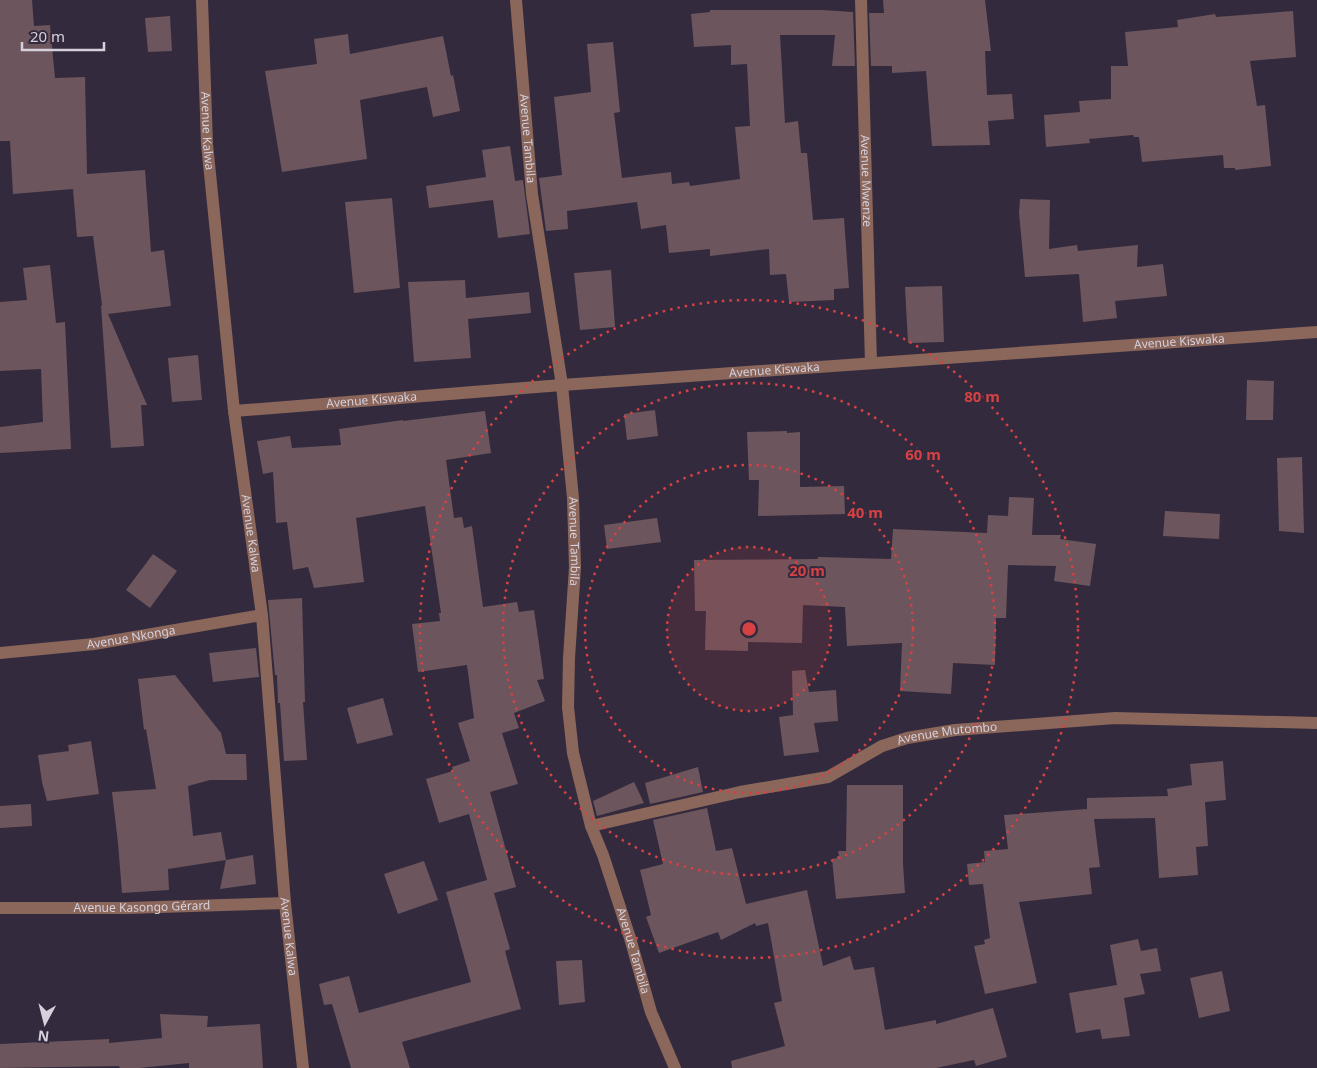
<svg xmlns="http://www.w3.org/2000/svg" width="1317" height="1068" viewBox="0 0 1317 1068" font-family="'Noto Sans',sans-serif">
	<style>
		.building { fill: #6c555c }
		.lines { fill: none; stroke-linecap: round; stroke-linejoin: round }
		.minor { stroke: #8b665b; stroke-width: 12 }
		.ring { fill: none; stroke: #d64143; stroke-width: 2.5; stroke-dasharray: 2.5 5 }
		.labels { text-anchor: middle; stroke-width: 4; stroke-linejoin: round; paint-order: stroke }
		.street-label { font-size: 12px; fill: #d5d0dc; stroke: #332b3d }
		.centre { fill: #d64143; stroke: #332b3d; stroke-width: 2.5 }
		.ring-label { font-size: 15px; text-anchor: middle; font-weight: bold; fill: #d64143; stroke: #332b3d; stroke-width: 4; stroke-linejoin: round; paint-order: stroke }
	</style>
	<rect width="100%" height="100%" fill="#332b3d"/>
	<g class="building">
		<path d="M0,0h32l2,26 16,-1 5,53 30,-1 2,97 58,-4 6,82 13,-2 7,56 -63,8 39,91h-6l3,41 -33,2 -10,-142 1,-1 -9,-69 -16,1 -4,-48 -60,5 -3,-53h-10z"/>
		<path d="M883,0h102l6,51h-6l2,44 25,-1 2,25 -26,2 2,24 -58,1 -6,-75 -34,2v-7h-21l-2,-53h15z"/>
		<path d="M710,10h112l31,2 2,54h-23l3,-31h-55l5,88 13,-2 3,32h6l6,67 31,-2 5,70 -15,1v11l-45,2 -3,-28 -16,1 -1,-26 -59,7v-7l-41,4 -3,-28 -25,4 -4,-27 -70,9 1,18 -22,2 -7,-53 23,-3 -8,-78 37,-5 -4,-48 26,-2 7,70 -6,1 8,65 49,-6 1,12 17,-2 1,4 50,-7 -5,-52 15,-1 -3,-62 -16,1v-20l-37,2 -3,-33 19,-2z"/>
		<path d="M1293,11l3,46 -46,4 7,45 8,-1 6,61 -36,4v-2h-11l-1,-13 -81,7 -3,-25h-5l-1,-2 -44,4 1,4 -44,4 -2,-32 36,-3 -1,-11 32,-2v-33h17l-3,-34 53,-5 -1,-7 38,-6 1,3z"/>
		<path d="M170,16l2,35 -24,1 -3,-34z"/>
		<path d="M348,34l2,20 93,-18 8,40 2,-1 7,36 -27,6 -6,-30 -67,13 7,59 -85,13 -17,-101 52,-7 -3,-25z"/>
		<path d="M510,146l5,35 8,-1 7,54 -32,4 -5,-38 -64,8 -3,-22 60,-9 -4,-27z"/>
		<path d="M392,198l8,90 -46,5 -9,-91z"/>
		<path d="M1020,199l30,1 -1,49 28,-4 1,6 60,-6 -1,22 26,-3 4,32 -52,5 2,17 -34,4 -4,-48 -54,3 -6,-64z"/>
		<path d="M50,265l6,58 9,-1 6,127 -71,4v-26l43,-5 -2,-53 -41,2v-69l27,-2 -4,-32z"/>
		<path d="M611,270l4,57 -35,3 -6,-57z"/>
		<path d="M465,280l1,18 63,-6 2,21 -63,6 3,39 -57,4 -6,-80z"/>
		<path d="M942,286l2,56 -36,1 -3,-56z"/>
		<path d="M198,355l4,45 -30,2 -4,-44z"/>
		<path d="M1247,380l27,1 -1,39h-27z"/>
		<path d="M655,410l3,26 -31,4 -3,-26z"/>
		<path d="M485,411l6,42 -45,7 8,58 8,-1 2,11 8,-2 11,81 34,-5 2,10 15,-2 10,69 -7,1 8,21 -31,12 5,15 -17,5 16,51 -28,8 26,95 -22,6 16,56 -5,2 16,58 -119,33 8,26h-59l-19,-64 -8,1 -5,-21 30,-8 10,37 112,-31 -25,-90 41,-12 -18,-66 -30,9 -13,-44 27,-8 -1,-4 18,-6 -12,-38 16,-5 -7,-53 -49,7 -6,-48 28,-3 -1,-8h2l-16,-107 -69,12 8,64 -50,6 -6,-21 -15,3 -6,-48 -11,1 -3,-51 -10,2 -6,-33 33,-5 2,12 49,-3 -2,-16 64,-9v1z"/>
		<path d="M787,431v2l13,-1v55l44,-1 1,28 -87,2 1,-36h-10l-2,-48z"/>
		<path d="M1302,457l2,76 -25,-2 -2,-73z"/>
		<path d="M1009,497l25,1 -2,37h29l-1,4 36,5 -6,42 -36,-5 2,-15 -48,-1 -2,53h-10l-1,47 -42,-2 -2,31 -51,-3 2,-48 -55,3 -2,-39 -42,-2 -1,38 -54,-1v9l-43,-1 1,-39h-11l-1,-51 124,-1v-2l73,2 2,-30 94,4 1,-18 20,1z"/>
		<path d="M1165,511l55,3 -1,25 -56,-3z"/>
		<path d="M657,518l4,24 -54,7 -3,-24z"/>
		<path d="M153,554l24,17 -27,37 -24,-18z"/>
		<path d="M302,598l3,104h-2l4,58 -23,1 -4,-58h-2l-1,-28h-2l-7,-75z"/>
		<path d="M256,648l3,29 -46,5 -4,-29z"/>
		<path d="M805,670l4,22 27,-2 2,31 -24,2 5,29 -35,4 -5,-39 14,-2 -1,-44z"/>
		<path d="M175,675l46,58 5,21h20l1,26h-37l-22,6 5,50 28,-4 5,28 -58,9 1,21 -47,3 -4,-50 -6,-51 44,-3 -10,-60 -2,1 -6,-51z"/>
		<path d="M383,698l10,37 -36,9 -10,-36z"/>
		<path d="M91,741l8,53 -52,7 -5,-19 -4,-27 31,-4 -1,-6z"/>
		<path d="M1223,761l3,39 -21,2 3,44 -12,1 2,28 -39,3 -4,-60 -61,1 6,48 -11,1 3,26 -73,8 18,81 -52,11 -11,-48 11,-2 -1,-4 6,-2 -7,-54 -14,1 -2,-21 18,-2 -1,-11 24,-2 -4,-34 83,-6v-11l81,-2 -1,-7 25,-4 -2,-21z"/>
		<path d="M698,767l5,25 -53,12 -5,-21z"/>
		<path d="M634,782l10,21 -47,13 -4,-15z"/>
		<path d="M847,785h56v79l2,29 -69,6 -4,-40 5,-1v-2h2l-1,-5h8z"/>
		<path d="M31,804l1,22 -32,2v-22z"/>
		<path d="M707,808l9,43 16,-3 14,56 61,-14 16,76 27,-10 4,14 20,-3 11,63 51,-10v4l57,-16 14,49 -31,9 -2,-6 -38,8h-204l-1,-7 54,-15 -11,-43 8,-2 -14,-78 -12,3 -1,-3 -34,17 -3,-8 -59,21 -13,-36 5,-2 -11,-45 23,-6 -10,-44z"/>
		<path d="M253,855l3,29 -36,5 6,-29z"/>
		<path d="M424,861l14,39 -40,14 -14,-40z"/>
		<path d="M1138,939l3,12 16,-3 4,23 -21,3 5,20 -21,4 6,38 -28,3 -2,-10 -24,4 -7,-40 48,-8 -7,-40z"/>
		<path d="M582,960l3,42 -26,3 -3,-44z"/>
		<path d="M1222,971l8,40 -31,7 -9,-40z"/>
		<path d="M160,1014l48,2 -1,11 53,-3 3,44h-74v-5l-50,5h-19l-1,-2 -119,2v-24l109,-5v4l53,-5z"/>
	</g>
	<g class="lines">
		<g class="minor">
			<path id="s1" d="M202,0l5,144 27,267 28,204 23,288 18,165"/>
			<path id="s2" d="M516,0l16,194 30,191 11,113 2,69 -6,91 -1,49 5,46 18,73 12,29 27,83 21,74 24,56"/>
			<path id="s3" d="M861,0l10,363"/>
			<path id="s4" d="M234,411l328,-26 755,-53"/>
			<path id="s5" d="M0,653l94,-9 168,-29"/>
			<path id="s6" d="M591,826l149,-34 88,-15 54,-31 25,-8 48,-8 160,-12 202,5"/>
			<path id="s7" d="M0,908h127l158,-5"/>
		</g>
	</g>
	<circle cx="749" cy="629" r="82" fill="#d64143" fill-opacity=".12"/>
	<g class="ring">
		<circle cx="749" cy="629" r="82"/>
		<circle cx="749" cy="629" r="164"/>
		<circle cx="749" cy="629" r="246"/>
		<circle cx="749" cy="629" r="329"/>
	</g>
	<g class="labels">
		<g class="street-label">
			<text dy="4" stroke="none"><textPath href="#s1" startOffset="131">Avenue Kalwa</textPath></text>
			<text dy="4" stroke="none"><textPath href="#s2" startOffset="139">Avenue Tambila</textPath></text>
			<text dy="4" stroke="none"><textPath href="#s3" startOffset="181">Avenue Mwenze</textPath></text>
			<text dy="4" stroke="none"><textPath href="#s4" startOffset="948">Avenue Kiswaka</textPath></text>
			<text dy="4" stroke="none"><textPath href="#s4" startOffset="542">Avenue Kiswaka</textPath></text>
			<text dy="4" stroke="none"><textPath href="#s4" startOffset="138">Avenue Kiswaka</textPath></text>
			<text dy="4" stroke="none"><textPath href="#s1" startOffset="536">Avenue Kalwa</textPath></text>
			<text dy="4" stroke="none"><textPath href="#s2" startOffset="545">Avenue Tambila</textPath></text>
			<text dy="4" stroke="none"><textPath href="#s5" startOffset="132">Avenue Nkonga</textPath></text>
			<text dy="4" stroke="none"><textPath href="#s6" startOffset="371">Avenue Mutombo</textPath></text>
			<text dy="4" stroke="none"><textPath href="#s7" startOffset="142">Avenue Kasongo Gérard</textPath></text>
			<text dy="4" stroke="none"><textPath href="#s1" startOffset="941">Avenue Kalwa</textPath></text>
			<text dy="4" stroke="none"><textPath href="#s2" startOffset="964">Avenue Tambila</textPath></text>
		</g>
	</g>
	<circle cx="749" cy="629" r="8" class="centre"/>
	<g class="ring-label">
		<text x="982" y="402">80 m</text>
		<text x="923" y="460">60 m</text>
		<text x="865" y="518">40 m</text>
		<text x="807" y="576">20 m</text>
	</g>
	<g transform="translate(45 1023) rotate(187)" stroke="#332b3d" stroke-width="4" paint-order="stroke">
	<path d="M0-4L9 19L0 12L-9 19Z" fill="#d5d0dc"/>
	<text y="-8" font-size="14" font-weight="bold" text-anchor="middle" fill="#d5d0dc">N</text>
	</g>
	<path d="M22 42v8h82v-8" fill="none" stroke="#d5d0dc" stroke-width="2.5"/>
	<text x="30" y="42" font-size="15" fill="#d5d0dc" stroke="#332b3d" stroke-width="4" paint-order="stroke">20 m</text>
</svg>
